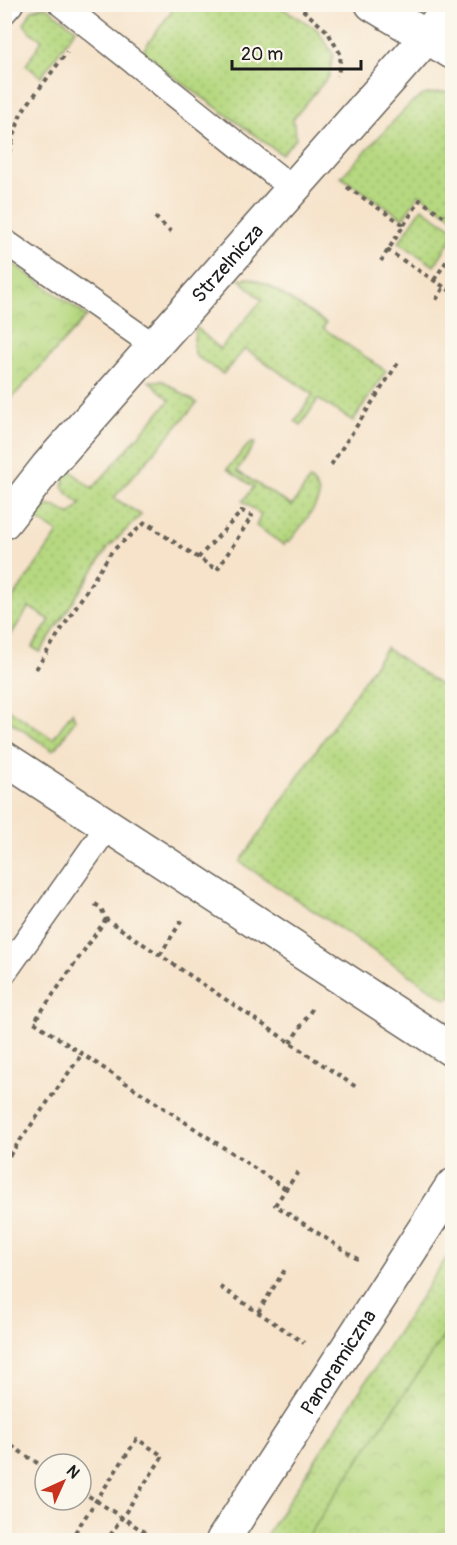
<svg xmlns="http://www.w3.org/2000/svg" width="457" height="1545" viewBox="0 0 457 1545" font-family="Pangolin,sans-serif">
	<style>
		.grass { fill: url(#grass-dots); stroke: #697a4e; stroke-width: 1.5 }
		.park { fill: url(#park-crowns); stroke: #697a4e; stroke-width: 1.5 }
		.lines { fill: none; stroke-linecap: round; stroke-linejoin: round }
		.service-casing { stroke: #686259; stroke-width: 27 }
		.minor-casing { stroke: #686259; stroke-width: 36 }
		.tertiary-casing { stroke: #686259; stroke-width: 36 }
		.path { stroke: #686259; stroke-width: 4; stroke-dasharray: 4.5 4.5; stroke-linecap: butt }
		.service { stroke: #fff; stroke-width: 24 }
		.minor { stroke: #fff; stroke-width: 33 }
		.tertiary { stroke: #fff; stroke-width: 33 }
		.labels { text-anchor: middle; stroke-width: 4.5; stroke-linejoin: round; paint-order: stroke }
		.street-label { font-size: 20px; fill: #1c1c1c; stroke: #fbf7ec }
	</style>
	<defs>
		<pattern id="grass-dots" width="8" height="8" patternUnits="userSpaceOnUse" patternTransform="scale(1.5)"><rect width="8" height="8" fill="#b6d880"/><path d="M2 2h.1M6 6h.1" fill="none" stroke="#9cb96e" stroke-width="1.8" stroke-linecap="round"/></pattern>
		<pattern id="park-crowns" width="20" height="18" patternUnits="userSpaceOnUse" patternTransform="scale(1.5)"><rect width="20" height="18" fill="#b6d880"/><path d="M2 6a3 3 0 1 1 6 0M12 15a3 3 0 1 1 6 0" fill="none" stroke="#9cb96e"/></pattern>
	</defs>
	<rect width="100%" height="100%" fill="#fbf7ec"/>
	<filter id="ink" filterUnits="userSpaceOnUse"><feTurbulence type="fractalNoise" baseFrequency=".0167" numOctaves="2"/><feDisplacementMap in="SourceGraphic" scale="12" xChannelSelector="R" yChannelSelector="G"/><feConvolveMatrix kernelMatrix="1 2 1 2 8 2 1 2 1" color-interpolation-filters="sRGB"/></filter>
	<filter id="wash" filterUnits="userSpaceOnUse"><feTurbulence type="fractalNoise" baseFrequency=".008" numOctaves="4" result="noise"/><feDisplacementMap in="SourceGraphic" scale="24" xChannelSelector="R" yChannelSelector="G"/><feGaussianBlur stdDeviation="1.35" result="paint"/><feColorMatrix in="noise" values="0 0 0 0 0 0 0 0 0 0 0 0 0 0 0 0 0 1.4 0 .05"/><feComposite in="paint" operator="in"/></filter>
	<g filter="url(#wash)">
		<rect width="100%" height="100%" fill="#f6e3ca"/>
		<g class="grass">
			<path d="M275,4l42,25 16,25 -4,22 -36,43 3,20 -15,15 -140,-101 35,-48z"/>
			<path d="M45,6l31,23 -35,48 -15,-12 16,-25 -12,-8 -6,-8 8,-14z"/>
			<path d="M440,92h12v124l-33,-22 -16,24 -62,-41 69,-73 13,-9z"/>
			<path d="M422,208l30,20v10l-18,28 -35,-24z"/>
			<path d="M250,278l18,7 58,38 -3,5 63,43 -33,50 -35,-22 -17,26 -6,-4 18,-27 -68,-45 -22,25 -27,-18 -3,-11 3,-18 24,22 42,-49 -23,-21z"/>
			<path d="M149,381h14l34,22 -83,95 27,17 -33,33 -68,104 -8,-5 18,-27 -21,-13 -24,37v-34l53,-77 -25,-17c17,-16 20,-11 37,-1l11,-11 -13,-10 -5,-7 2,-11 5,-6 22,19 78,-89z"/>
			<path d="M250,443h5l-18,28 55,35 18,-27c4,5 9,10 9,17 -2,12 -22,36 -30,46l-2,-1 -3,4 -28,-19 5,-11 -18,-14 11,-14 -27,-18z"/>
			<path d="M386,648l66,45v304l-6,2 -206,-137z"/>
			<path d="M5,707l48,32 19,-27 3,8 -17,26 -6,4 -47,-32z"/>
			<path d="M452,1249v291h-189l2,-3z"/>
		</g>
		<g class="park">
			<path d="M5,258l82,58 -76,83 -6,4z"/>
			<path d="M452,1324v216h-146l29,-45z"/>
		</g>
	</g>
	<g filter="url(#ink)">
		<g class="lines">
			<g class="service-casing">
				<g id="service">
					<path d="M61,4l231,184"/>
					<path d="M4,12l7,-8"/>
					<path d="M4,241l149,104"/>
					<path d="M4,973l104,-147"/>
				</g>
			</g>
			<g class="minor-casing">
				<g id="minor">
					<path id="s1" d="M4,522l43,-55 380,-430"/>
					<path d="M4,758l448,292"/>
				</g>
			</g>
			<g class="tertiary-casing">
				<g id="tertiary">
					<path d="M372,4l80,48"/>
					<path d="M427,37l23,-33"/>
					<path id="s2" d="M223,1540l229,-354"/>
				</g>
			</g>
			<g class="path">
				<path d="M296,4l31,27 14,24 -3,21"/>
				<path d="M4,170l17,-57 46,-61"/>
				<path d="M347,187l57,38 -23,36"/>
				<path d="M155,217l16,15"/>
				<path d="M404,225l16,-25 32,22"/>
				<path d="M387,250l65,42"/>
				<path d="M434,280l18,-27"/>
				<path d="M436,300l8,-13"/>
				<path d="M331,465l69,-105"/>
				<path d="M151,527l5,-7"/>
				<path d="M36,669l76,-118 33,-28 72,47 35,-54 -10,-5 -44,47"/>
				<path d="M95,904l6,4 5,11 250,168"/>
				<path d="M106,919l-72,103 252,167"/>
				<path d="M160,955l22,-35"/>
				<path d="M290,1043l24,-37"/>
				<path d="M4,1163l78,-109"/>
				<path d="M298,1172l-23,33 84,55"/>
				<path d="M220,1287l84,56"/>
				<path d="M258,1312l28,-44"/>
				<path d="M4,1441l41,27"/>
				<path d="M81,1491l76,49"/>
				<path d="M70,1540l67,-101 26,17 -56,84"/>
			</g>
			<use href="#service" class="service"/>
			<use href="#minor" class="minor"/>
			<use href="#tertiary" class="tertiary"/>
		</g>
	</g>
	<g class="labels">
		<g class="street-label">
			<text dy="7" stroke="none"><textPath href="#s1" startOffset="342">Strzelnicza</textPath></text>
			<text dy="7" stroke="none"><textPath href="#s2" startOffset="212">Panoramiczna</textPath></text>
		</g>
	</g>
	<rect width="457" height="1545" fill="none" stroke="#fbf7ec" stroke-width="24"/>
	<g transform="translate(63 1482) rotate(45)"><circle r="28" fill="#fbf7ec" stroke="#a29f99" stroke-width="1.5"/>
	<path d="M0-4.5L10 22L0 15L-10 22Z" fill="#c8321e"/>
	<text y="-9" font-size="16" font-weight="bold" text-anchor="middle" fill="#1c1c1c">N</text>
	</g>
	<path d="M232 60v9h129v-9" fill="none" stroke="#1c1c1c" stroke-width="3"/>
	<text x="241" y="60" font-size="18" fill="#1c1c1c" stroke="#fbf7ec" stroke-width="4.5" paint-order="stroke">20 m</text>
</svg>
